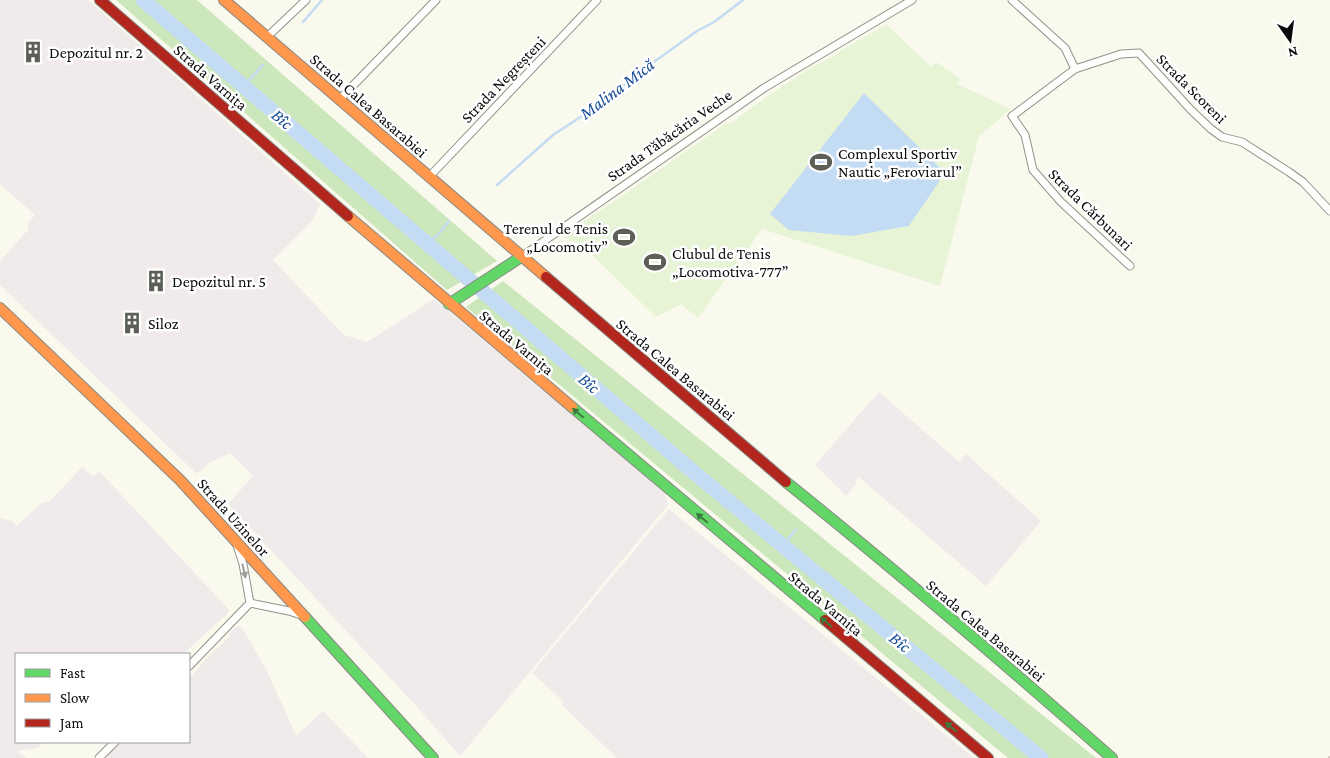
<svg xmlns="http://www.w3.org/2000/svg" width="1330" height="758" viewBox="0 0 1330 758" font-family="'Crimson Pro',serif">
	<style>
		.industrial { fill: #f0eaeb }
		.forest { fill: #cce7bb }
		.pitch { fill: #e8f4d6 }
		.water { fill: #c4dcf3 }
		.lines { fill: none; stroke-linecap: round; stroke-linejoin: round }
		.stream { stroke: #c4dcf3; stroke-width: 2.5 }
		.river { stroke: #c4dcf3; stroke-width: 15 }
		.street-casing { stroke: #92928c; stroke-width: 9 }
		.fast-casing { stroke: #888883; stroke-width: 12 }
		.slow-casing { stroke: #888883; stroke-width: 12 }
		.jam-casing { stroke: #888883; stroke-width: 12 }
		.street { stroke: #fefefc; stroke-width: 7 }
		.fast { stroke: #63d668; stroke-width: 10 }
		.slow { stroke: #ff974d; stroke-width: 10 }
		.jam { stroke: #b3261e; stroke-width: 10 }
		.rail { stroke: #d5c6c2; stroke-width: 2.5 }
		.oneway { fill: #3b7a3e }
		.oneway2 { fill: #9c9c9b }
		.labels { text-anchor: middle; stroke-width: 5; stroke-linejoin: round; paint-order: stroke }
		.poi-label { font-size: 16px; fill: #0a0a0a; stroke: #fff; text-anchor: start }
		.street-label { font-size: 16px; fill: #0a0a0a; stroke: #fff }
		.water-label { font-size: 18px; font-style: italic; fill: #174c98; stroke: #fff }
	</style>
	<rect width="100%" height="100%" fill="#f9f9ed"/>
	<g class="industrial">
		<path d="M0,0h88l232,204 -7,16 -40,40 71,75 23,7 67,-43 231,194 3,12 -208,251 -42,-48 -190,-204 25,-28 -23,-23 -21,10 -12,11 -197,-189v-24l28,-31v-7l7,-8 -35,-31z"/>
		<path d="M879,392l80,70 7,-8 75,67 -55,65 -127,-109 -4,4 2,2 -11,13 -31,-31z"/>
		<path d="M82,467l11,10 6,-6 131,140 -47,43h-167v88h28l-5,5 -22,4 9,7h-26v-240l12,3 5,5 23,-22 10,-3z"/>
		<path d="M669,509l305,249h-357l-55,-53 2,-3 -32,-29z"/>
		<path d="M238,625l6,6 24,42 28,63 27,-25 45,47h-258l-3,-2 14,-14h68v-62l15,-19 26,-25 -1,-2z"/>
	</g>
	<g class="forest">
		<path d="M116,0h81l300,261 -50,29z"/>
		<path d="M503,281l593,477h-88l-542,-451z"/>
	</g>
	<path class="pitch" d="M886,24l45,43 5,-5 24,17 -3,5 54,25 -32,27 -39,150 -178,-57 -64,89 -17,-14 -25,13 -72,-70 -22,-11 63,-42 100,-70 6,-1c25,-19 51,-37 78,-54 11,-7 24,-10 33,-19z"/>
	<path class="water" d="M864,93l81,80 -36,53 -58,10 -62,-6 -19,-16z"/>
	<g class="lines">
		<g class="stream">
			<path d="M303,22l19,-22"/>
			<path d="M244,86l19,-21"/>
			<path d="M497,185l56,-50 46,-30 52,-41 46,-33 17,-9 29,-22"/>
			<path d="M425,241l11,-4 13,-16"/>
			<path d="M783,546l13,-17"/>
		</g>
		<path class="river" d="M143,0l554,475 344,283"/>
		<g class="street-casing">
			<g id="street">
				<path d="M1012,0l53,48 10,21"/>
				<path d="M267,37l39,-37"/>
				<path d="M339,100l97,-100"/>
				<path d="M429,177l168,-177"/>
				<path d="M521,257l243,-169 148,-88"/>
				<path d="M1130,266l-69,-64 -28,-32 -8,-35 -13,-19 63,-47 46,-15 18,-1 52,57 20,19 11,8 20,5 47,30 14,10 27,29"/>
				<path d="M237,545l6,19 7,39"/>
				<path d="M250,603l39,8 12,4"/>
				<path d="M189,666l61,-63"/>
				<path d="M99,758l16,-16"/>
			</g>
		</g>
		<g class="fast-casing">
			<g id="fast">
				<path d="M449,304l72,-47"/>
				<path d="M572,407l253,213"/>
				<path d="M786,482c111,89 219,182 326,276"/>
				<path d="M305,617l128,141"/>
			</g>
		</g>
		<g class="slow-casing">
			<g id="slow">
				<path d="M224,0l322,277"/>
				<path d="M348,216l224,191"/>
				<path d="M0,308l180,172 125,137"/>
			</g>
		</g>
		<g class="jam-casing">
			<g id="jam">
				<path d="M100,0l248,216"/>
				<path d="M546,277l240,205"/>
				<path d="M825,620l163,138"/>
			</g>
		</g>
		<use href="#street" class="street"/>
		<use href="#fast" class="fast"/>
		<use href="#slow" class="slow"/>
		<use href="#jam" class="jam"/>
		<path class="rail" d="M1329,758l1,-1"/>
	</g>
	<defs><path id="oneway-solid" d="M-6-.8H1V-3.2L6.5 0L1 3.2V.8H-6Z" transform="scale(1.25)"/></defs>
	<g class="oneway">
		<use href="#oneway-solid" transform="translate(578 413) rotate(-140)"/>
		<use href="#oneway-solid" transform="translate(702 518) rotate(-140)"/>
		<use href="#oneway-solid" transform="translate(826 622) rotate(-140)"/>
		<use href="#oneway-solid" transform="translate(951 727) rotate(-140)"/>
	</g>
	<use class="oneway2" href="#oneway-solid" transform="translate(244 571) rotate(77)"/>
	<defs>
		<g id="building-bare" transform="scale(1.725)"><path d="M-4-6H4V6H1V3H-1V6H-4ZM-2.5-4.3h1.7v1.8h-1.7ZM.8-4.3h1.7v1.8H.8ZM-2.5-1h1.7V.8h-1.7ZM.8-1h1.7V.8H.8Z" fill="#5e5e59" stroke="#fff" stroke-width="2.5" paint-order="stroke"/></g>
		<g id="stadium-bare" transform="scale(1.725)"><path d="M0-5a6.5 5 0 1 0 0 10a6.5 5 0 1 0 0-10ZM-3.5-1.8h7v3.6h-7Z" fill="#5e5e59" stroke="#fff" stroke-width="2.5" paint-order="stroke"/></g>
	</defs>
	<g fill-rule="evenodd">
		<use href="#building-bare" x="33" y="52"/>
		<use href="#stadium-bare" x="821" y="162"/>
		<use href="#stadium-bare" x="624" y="237"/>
		<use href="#stadium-bare" x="655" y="262"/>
		<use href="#building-bare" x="156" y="281"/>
		<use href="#building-bare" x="132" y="323"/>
	</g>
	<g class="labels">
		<g class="poi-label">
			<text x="49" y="58">Depozitul nr. 2</text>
			<text x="838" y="159">Complexul Sportiv<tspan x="838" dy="18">Nautic „Feroviarul”</tspan></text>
			<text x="608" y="234" text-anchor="end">Terenul de Tenis<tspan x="608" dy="18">„Locomotiv”</tspan></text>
			<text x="672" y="259">Clubul de Tenis<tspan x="672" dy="18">„Locomotiva-777”</tspan></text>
			<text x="172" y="287">Depozitul nr. 5</text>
			<text x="148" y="329">Siloz</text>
		</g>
		<g class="street-label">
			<text transform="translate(211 77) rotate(41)" y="6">Strada Varnița</text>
			<text transform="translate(503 79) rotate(-46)" y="6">Strada Negreșteni</text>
			<text transform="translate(1192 88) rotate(45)" y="6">Strada Scoreni</text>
			<text transform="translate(369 105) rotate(41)" y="6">Strada Calea Basarabiei</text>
			<text transform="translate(669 135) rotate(-35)" y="6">Strada Tăbăcăria Veche</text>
			<text transform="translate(1091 209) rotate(44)" y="6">Strada Cărbunari</text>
			<text transform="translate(517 342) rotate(40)" y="6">Strada Varnița</text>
			<text transform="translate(676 369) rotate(40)" y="6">Strada Calea Basarabiei</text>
			<text transform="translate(234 517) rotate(48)" y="6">Strada Uzinelor</text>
			<text transform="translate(826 603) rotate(40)" y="6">Strada Varnița</text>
			<text transform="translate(986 630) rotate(40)" y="6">Strada Calea Basarabiei</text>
		</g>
		<g class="water-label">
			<text transform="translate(617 89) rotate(-37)" y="6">Malina Mică</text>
			<text transform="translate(282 119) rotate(41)" y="6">Bîc</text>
			<text transform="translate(589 383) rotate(41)" y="6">Bîc</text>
			<text transform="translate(900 642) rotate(39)" y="6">Bîc</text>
		</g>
	</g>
	<rect x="15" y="653" width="175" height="90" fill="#ffffff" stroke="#9d9d9d"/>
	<rect x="25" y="669" width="25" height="8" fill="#63d668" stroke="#9d9d9d"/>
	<text x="60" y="678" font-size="15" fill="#0a0a0a">Fast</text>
	<rect x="25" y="694" width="25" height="8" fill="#ff974d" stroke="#9d9d9d"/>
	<text x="60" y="703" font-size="15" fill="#0a0a0a">Slow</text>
	<rect x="25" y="719" width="25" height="8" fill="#b3261e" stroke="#9d9d9d"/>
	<text x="60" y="728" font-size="15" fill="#0a0a0a">Jam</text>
	<g transform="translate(1290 40) rotate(166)" stroke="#ffffff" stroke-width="4" paint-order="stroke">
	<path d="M0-4L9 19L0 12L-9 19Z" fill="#0a0a0a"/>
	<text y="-8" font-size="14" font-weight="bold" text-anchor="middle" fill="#0a0a0a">N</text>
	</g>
</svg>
